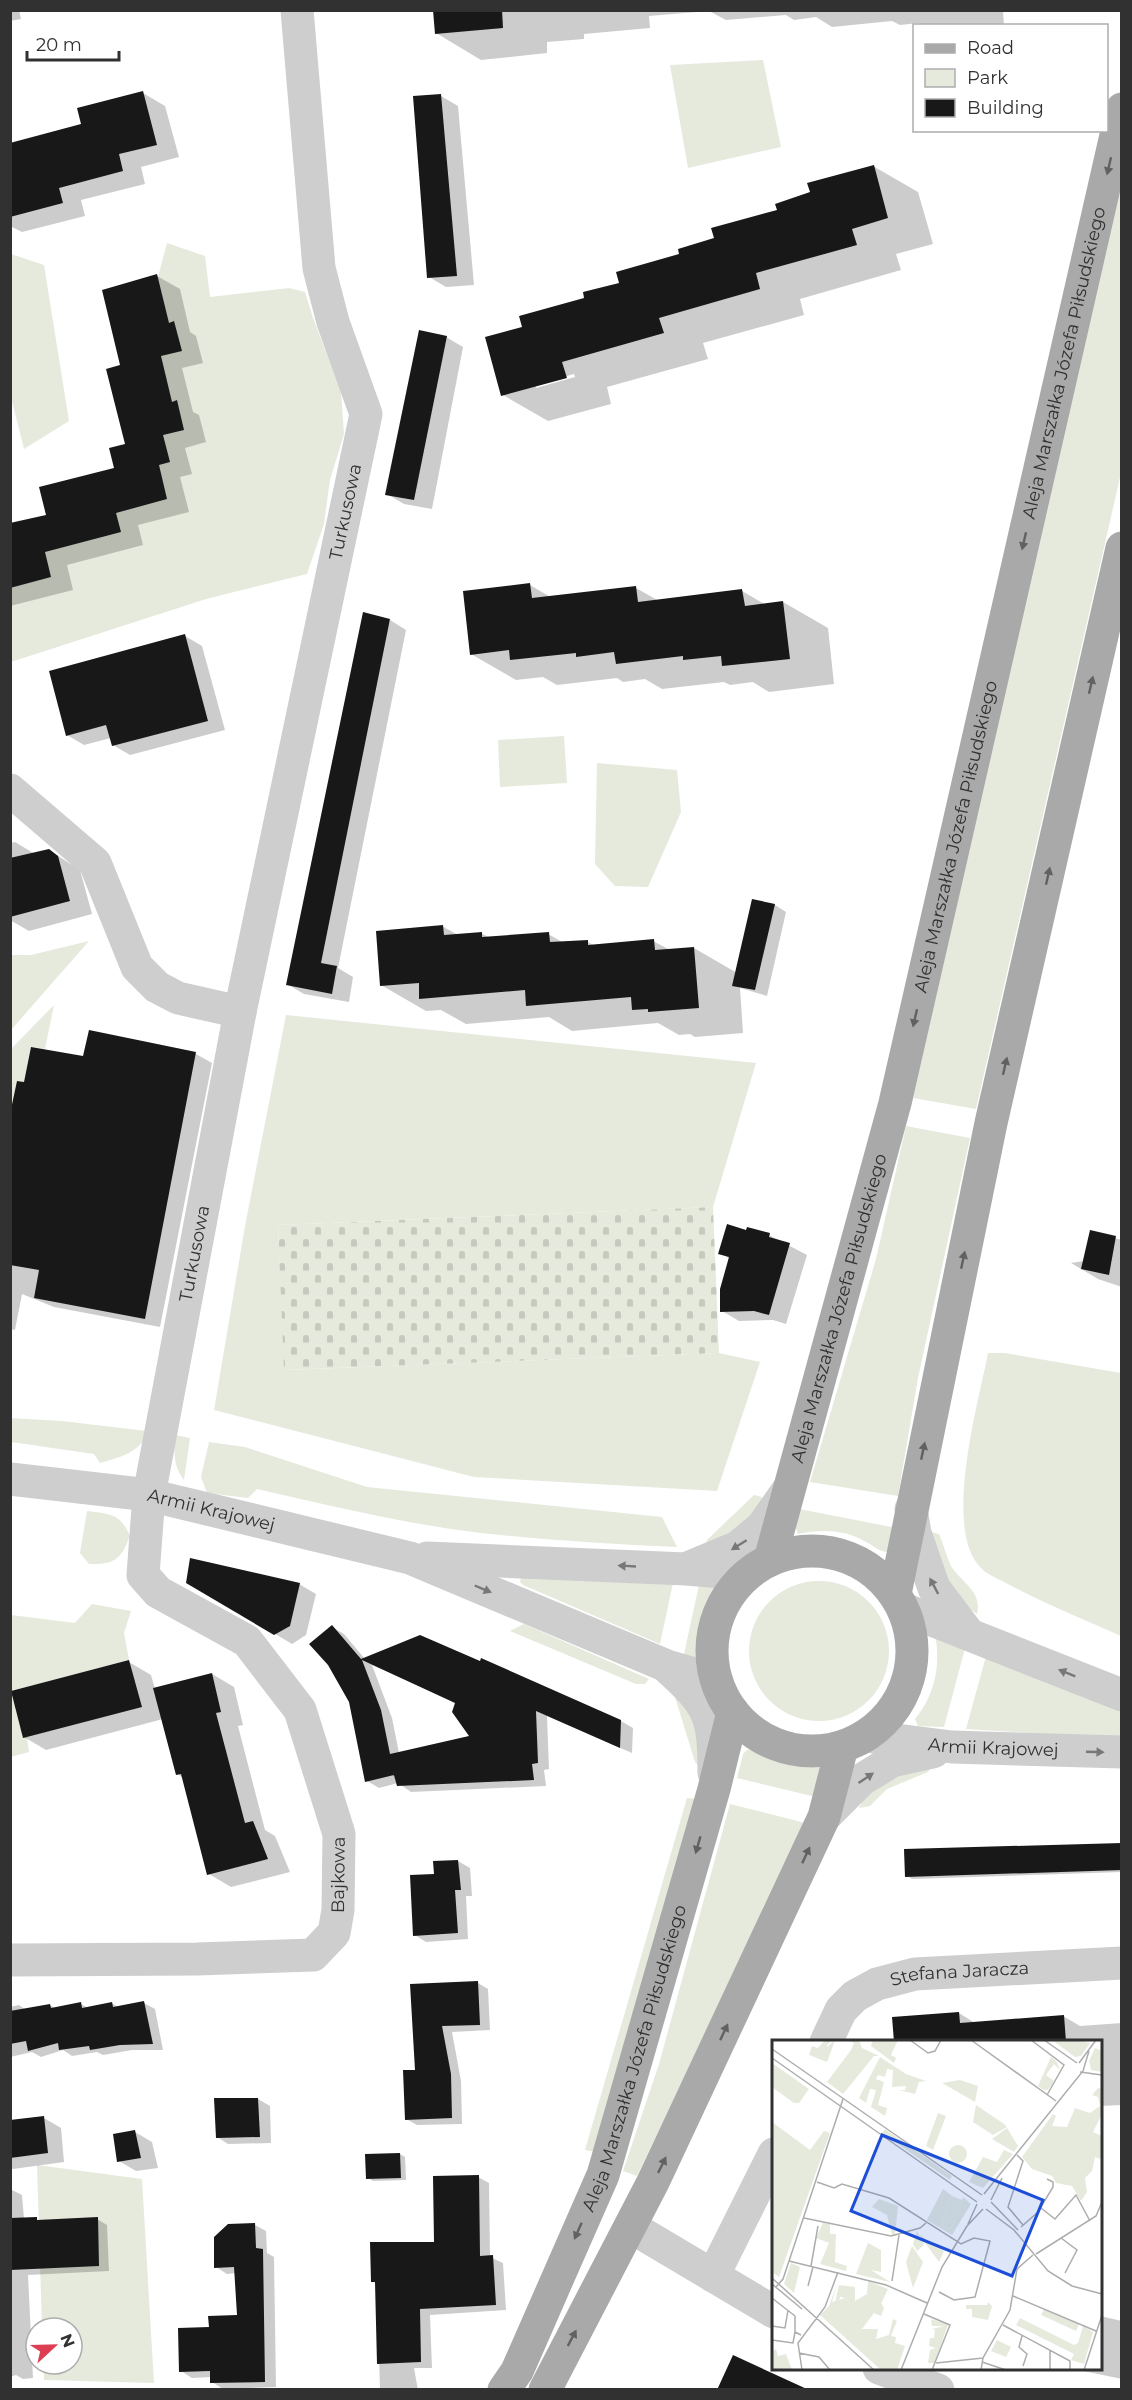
<svg xmlns="http://www.w3.org/2000/svg" width="1132" height="2400" viewBox="0 0 1132 2400" font-family="Montserrat,sans-serif">
	<style>
		.green { fill: #e5eadd }
		.cemetery { fill: url(#cemetery-stones) }
		.shadow { fill: #0003; fill-rule: evenodd }
		.building { fill: #181818; fill-rule: evenodd }
		.lines { fill: none; stroke-linecap: round; stroke-linejoin: round }
		.minor { stroke: #cecece; stroke-width: 33 }
		.major { stroke: #a9a9a9; stroke-width: 33 }
		.oneway { fill: #616161 }
		.oneway2 { fill: #787878 }
		.labels { text-anchor: middle; stroke-width: 6; stroke-linejoin: round; paint-order: stroke }
		.street-label { font-size: 18px; fill: #313131; stroke: #fff }
		.inset-road { fill: none; stroke: #adadad; stroke-width: 1.5 }
		.view { fill: #1d4ed8; fill-opacity: 0.15; stroke: #1d4ed8; stroke-width: 3 }
		.inset-edge { fill: none; stroke: #313131; stroke-width: 3 }
	</style>
	<defs>
		<pattern id="cemetery-stones" width="16" height="16" patternUnits="userSpaceOnUse" patternTransform="scale(1.5)"><rect width="16" height="16" fill="#e5eadd"/><path d="M2 7V4a2 2 0 0 1 4 0v3zM10 15v-3a2 2 0 0 1 4 0v3z" fill="#c5c9be"/></pattern>
	</defs>
	<rect width="100%" height="100%" fill="#fff"/>
	<g class="green">
		<path d="M763,60l18,87 -93,21 -18,-103z"/>
		<path d="M1121,177v296l-145,636 -63,-11z"/>
		<path d="M167,243l38,13 5,41 79,-9 16,4 8,26 28,73 3,43 -14,46 -6,44 -17,50 -101,25 -195,63 -1,-97 130,-92 -6,-105z"/>
		<path d="M11,254l33,11 25,156 -45,28 -13,-52z"/>
		<path d="M564,736l3,47 -67,4 -2,-47z"/>
		<path d="M597,763l80,7 4,42 -33,75 -33,-1 -20,-22z"/>
		<path d="M89,941l-78,89v-75h20z"/>
		<path d="M54,1005l-9,44 -14,-2 -7,35 -7,-1 -6,33v-65z"/>
		<path d="M286,1015l470,48 -43,144 -435,18 7,145 434,-17 41,9 -43,129 -243,-14 -260,-67 31,-184z"/>
		<path d="M906,1126l64,12 -52,240 -20,118 -88,-14 66,-223z"/>
		<path d="M988,1353h17l116,20v263c-38,-17 -78,-33 -115,-53 -7,-4 -18,-8 -24,-14 -41,-37 -3,-168 6,-216z"/>
		<path d="M10,1418l52,3 85,10c-4,21 -29,27 -47,32l-6,-9 -83,-12z"/>
		<path d="M175,1435l15,3 -6,42c-11,-14 -10,-28 -9,-45z"/>
		<path d="M209,1442l36,5 122,40 295,30 15,30c-65,-3 -131,-7 -196,-14 -75,-9 -150,-27 -224,-44l-9,9 -41,-5 -6,-16z"/>
		<path d="M754,1495l8,2c-9,33 -29,37 -57,52l2,-9z"/>
		<path d="M799,1509l98,19 -10,24c-9,-1 -13,-6 -21,-10 -21,-13 -45,-13 -68,-8l-3,-8z"/>
		<path d="M87,1511c23,3 33,2 43,25 -9,23 -15,29 -41,28l-9,-11z"/>
		<path d="M927,1531l12,3c5,11 7,22 12,32 10,16 32,26 26,48l-28,-20z"/>
		<path d="M521,1577l152,6 -13,61 -137,-59 -3,-3z"/>
		<circle cx="819" cy="1651" r="70"/>
		<path d="M699,1585h18l2,5c-11,22 -17,43 -15,67l-5,5 -15,-8z"/>
		<path d="M92,1604l39,7 -7,22 5,27 -118,31 12,46h4l2,15 -18,5v-142l64,8z"/>
		<path d="M524,1624l125,55 -4,5h-9l-126,-53z"/>
		<path d="M935,1635l32,6 -23,86 -26,-1 -3,-7c20,-24 26,-54 20,-84z"/>
		<path d="M988,1649l133,58v32l-155,-10z"/>
		<path d="M675,1697l25,20 -1,50 -4,-5z"/>
		<path d="M756,1749c22,10 42,21 66,18l-2,31 -83,-20 6,-24 4,-4z"/>
		<path d="M935,1760l-7,12 -41,17 -17,17 -11,2 6,-12 11,-11z"/>
		<path d="M687,1798l11,1 -103,353 -10,-2z"/>
		<path d="M730,1804l79,20 -76,151 -96,201 -14,-5 36,-107z"/>
		<path d="M37,2165l105,14 12,204 -110,-3v-16h28v-36h-30z"/>
	</g>
	<path class="cemetery" d="M713,1207l6,146 -435,17 -6,-145z"/>
	<g class="shadow">
		<path d="M10,10h9l2,9 -11,2z"/>
		<path d="M434,10h569l1,16h-81l-4,-3 -19,2 -8,-4 -60,6 -16,-10 -22,3 -8,-5 -60,5 -17,-9 -60,5 1,12 -66,6v5l-37,3v11l-66,7 -45,-27z"/>
		<path d="M143,93l22,13 14,51 -38,10 4,17 -64,16 4,16 -63,16 -12,-6v-81l73,-20z"/>
		<path d="M441,96l17,10 16,179 -28,2 -17,-10z"/>
		<path d="M873,166l45,26 15,52 -37,10 5,16 -101,29 4,16 -101,28 5,16 -101,28 4,17 -63,17 -45,-26 21,-67 254,-117 34,-18zM574,374l1,3 -39,11v-3z"/>
		<path d="M157,276l23,13 10,43 6,4 7,27 -21,5 11,44 6,3 7,27 -21,6 7,26 -12,3 9,35 -51,13 5,20 -76,20 6,25 -63,16v-81l38,-9 68,-47 10,-24 -4,-79z"/>
		<path d="M446,337l17,10 -31,162 -28,-5 -17,-10z"/>
		<path d="M530,585l22,13 84,-10 23,13 83,-10 24,14 17,-3 45,26 6,56 -65,8 -16,-10 -23,3 -6,-3 -62,7 -17,-10 -22,3 -6,-4 -60,7 -14,-8 -27,3 -45,-26z"/>
		<path d="M390,620l16,10 -68,338 15,9 -4,25 -45,-8 -17,-10z"/>
		<path d="M185,636l17,10 23,84 -95,25 -17,-10 -2,-7 -27,7 -17,-10z"/>
		<path d="M15,842l20,12 14,-4 31,20 12,44 -63,17 -19,-11v-77z"/>
		<path d="M753,901l22,4 11,7 -19,84 -27,-8 3,45 -48,4 -5,-3 -11,1 -21,-12 -86,8 -23,-14 -83,7 -25,-14 -15,1 -45,-26 61,-59 16,9 23,-2 9,5 58,-4 16,9 24,-1 7,4 58,-5 17,9 24,-2 43,25z"/>
		<path d="M90,1032l106,22 16,9 -52,264 -106,-20 -32,-13 -7,36 -5,-1v-207l15,-38 60,-26z"/>
		<path d="M747,1232l22,3 38,20 -21,69 -13,-4 -34,1 -17,-10 8,-52 -10,-6z"/>
		<path d="M1091,1232l31,8v47l-24,-8 -27,-16 13,-2z"/>
		<path d="M188,1582l111,2 17,10 -10,41 -14,9z"/>
		<path d="M332,1627l12,7 21,25 256,62 12,7 -1,25 -85,-37 2,53 -5,1 2,16 -135,6 -13,-9 -19,5 -12,-7 -16,-79zM372,1665l85,38 14,33 -72,17 -7,-35z"/>
		<path d="M129,1662l22,13 4,14 57,-15 22,13 9,38 -5,1 27,104 10,6 15,36 -59,15 -22,-13 -26,-96 -5,-4 -15,-55 -117,31 -22,-13z"/>
		<path d="M1122,1844v28l-210,7 -5,-3z"/>
		<path d="M458,1861l12,7 2,28h-6l2,43 -42,3 -11,-7 21,-60z"/>
		<path d="M478,1983l10,6 2,41 -38,2 9,49 1,43 -45,1 -11,-6 10,-48 -4,-85z"/>
		<path d="M112,2003l7,5 25,-5 11,6 8,41h-31l-29,5 -6,-3 -25,4 -9,-6 -22,7 -9,-5 -22,5v-50l9,-2 7,5 24,-5 6,4 25,-5 7,4z"/>
		<path d="M959,2013l16,10 88,-7 17,10 42,-3v82l-22,1v-64h-205z"/>
		<path d="M258,2099l12,7 1,37 -43,1 -11,-7 -1,-37z"/>
		<path d="M44,2118l17,10 3,34 -51,7 -3,-1v-47z"/>
		<path d="M135,2132l17,10 6,26 -22,3 -17,-10z"/>
		<path d="M400,2154l5,3 1,23 -33,1 -5,-3z"/>
		<path d="M478,2177l11,6 1,74 13,6 3,47 -76,5 2,53h-18l4,22h-38l-3,-106 -5,-3 63,-37z"/>
		<path d="M10,2189l12,6 2,24h12l5,3 56,-3 10,6 2,46 -81,4 5,103 -10,1 -7,-4 -6,2z"/>
		<path d="M255,2225l11,6 1,22 7,4 2,130 -53,2 -11,-7v-5l-20,1 -11,-7 30,-43 27,-11 -2,-44 -9,1 -11,-7z"/>
		<path d="M1100,2316l22,5v58l-53,-11h31z"/>
	</g>
	<g class="building">
		<path d="M433,10h69l1,18 -68,6z"/>
		<path d="M143,91l14,54 -38,9 4,17 -64,17 4,15 -53,14v-74l71,-19 -4,-16z"/>
		<path d="M441,94l16,182 -30,2 -14,-182z"/>
		<path d="M874,165l14,53 -36,11 5,16 -101,28 4,16 -101,29 5,15 -102,29 5,16 -66,18 -16,-59 37,-10 -3,-11 65,-18 -1,-6 36,-9 -3,-11 63,-18 -1,-5 36,-11 -3,-10 66,-18 -2,-6 35,-12 -3,-9z"/>
		<path d="M157,274l12,49 5,-2 8,30 -21,5 11,46 5,-2 7,30 -21,5 7,27 -11,3 8,34 -51,14 5,19 -76,20 6,25 -41,11v-65l36,-8 -7,-28 75,-19 -5,-20 16,-4 -19,-75 14,-4 -18,-75z"/>
		<path d="M419,330l28,6 -33,164 -29,-5z"/>
		<path d="M530,583l2,15 104,-12 2,16 104,-13 3,17 38,-5 7,58 -68,7 -1,-10 -38,4v-4l-67,8 -2,-12 -38,5v-4l-66,7 -1,-10 -39,5 -7,-64z"/>
		<path d="M363,612l27,7 -69,344 16,3 -5,28 -46,-9z"/>
		<path d="M185,634l23,87 -96,25 -6,-21 -40,11 -17,-65z"/>
		<path d="M49,849l9,7 12,45 -60,16v-59z"/>
		<path d="M752,899l23,5 -20,86 -23,-4z"/>
		<path d="M443,925l1,10 38,-3v5l67,-5 1,10 38,-2v5l66,-6 1,11 39,-3 5,61 -51,4v-3l-16,1 -1,-13 -105,9 -1,-16 -106,9v-16l-39,3 -4,-55z"/>
		<path d="M89,1030l107,22 -51,267 -111,-21 5,-28 -29,-5v-151l7,-33 7,1 7,-35 52,9z"/>
		<path d="M727,1224l19,6 1,-3 23,6 -1,4 21,6 -21,72 -15,-4 -34,1v-23l9,-32 -11,-3z"/>
		<path d="M1090,1230l26,6 -7,39 -28,-6z"/>
		<path d="M190,1558l110,25 -10,43 -16,9 -88,-52z"/>
		<path d="M332,1625l29,34 59,-24 60,26 1,-3 140,62 -1,28 -84,-37 2,52 -6,1 2,16 -137,6 -5,-18 2,7 -29,7 -16,-80 -21,-37 -19,-21zM362,1660l93,43 -3,9 17,24 -79,18 -9,-44z"/>
		<path d="M129,1660l13,47 -119,31 -12,-47z"/>
		<path d="M212,1673l9,39 -5,1 29,110 8,-2 15,38 -61,16 -26,-101 -5,1 -23,-87z"/>
		<path d="M1122,1843v27l-217,7 -1,-28z"/>
		<path d="M458,1860l3,30h-6l3,43 -45,3 -3,-61 24,-1 -1,-13z"/>
		<path d="M478,1981l2,44 -38,1 9,48 1,44 -47,2 -2,-50h12l-5,-86z"/>
		<path d="M144,2001l9,43 -33,1 -30,5 -1,-4 -30,4 -1,-7 -30,8 -2,-10 -16,3v-33l40,-7 1,4 30,-6 1,6 30,-6 1,5z"/>
		<path d="M959,2012l1,11 104,-8 2,27h-172l-2,-25z"/>
		<path d="M214,2098h44l2,39 -44,1z"/>
		<path d="M44,2116l4,37 -38,5v-38z"/>
		<path d="M135,2130l6,28 -24,4 -4,-28z"/>
		<path d="M400,2153l1,25 -35,1 -1,-25z"/>
		<path d="M479,2175l1,81 13,-1 3,50 -76,4 1,53 -44,2 -2,-82h-4l-1,-40h64l-1,-66z"/>
		<path d="M37,2217v3l61,-3 1,49 -89,4v-52z"/>
		<path d="M255,2223l1,25 7,1 2,133 -55,1v-12l-31,1 -1,-44 31,-1 -1,-11 29,-1 -3,-48 -20,1v-31l14,-13z"/>
		<path d="M733,2355l26,12 50,23h-92z"/>
	</g>
	<g class="lines">
		<g class="minor">
			<path d="M10,790l85,73 42,104 20,20 21,11 62,14"/>
			<path id="s1" d="M10,1479l139,16 261,63 257,108 49,14"/>
			<path d="M911,1509l4,24 19,55 34,45"/>
			<path d="M427,1558l259,11 62,5"/>
			<path d="M690,1567l48,-20 24,-20 26,-37"/>
			<path d="M904,1609l218,86"/>
			<path d="M668,1668c42,38 46,48 46,105"/>
			<path id="s2" d="M865,1736l87,11 170,5"/>
			<path d="M824,1817l37,-37 31,-19 41,-9"/>
			<path id="s3" d="M10,1960l187,-1 116,-4 21,-22 4,-23 1,-76 -39,-124 -53,-69 -89,-49 -15,-17 6,-80 91,-483 126,-598 -33,-92 -14,-54 -22,-258"/>
			<path id="s4" d="M826,2042l15,-32 14,-14 22,-12 38,-10 207,-11"/>
			<path d="M631,2227l143,85"/>
			<path d="M713,2276l61,-122"/>
			<path d="M879,2368l59,22"/>
		</g>
		<g class="major">
			<circle cx="812" cy="1651" r="100"/>
			<path id="s5" d="M770,1560l125,-457 227,-994"/>
			<path d="M895,1594l96,-471 131,-575"/>
			<path id="s6" d="M504,2390l13,-19 86,-196 111,-386 19,-77"/>
			<path d="M545,2390l108,-208 163,-348 8,-17 18,-70"/>
		</g>
	</g>
	<defs><path id="oneway-solid" d="M-6-.8H1V-3.2L6.5 0L1 3.2V.8H-6Z" transform="scale(1.5)"/></defs>
	<g class="oneway">
		<use href="#oneway-solid" transform="translate(1109 166) rotate(103)"/>
		<use href="#oneway-solid" transform="translate(1024 541) rotate(103)"/>
		<use href="#oneway-solid" transform="translate(1091 685) rotate(-77)"/>
		<use href="#oneway-solid" transform="translate(1048 876) rotate(-77)"/>
		<use href="#oneway-solid" transform="translate(915 1018) rotate(103)"/>
		<use href="#oneway-solid" transform="translate(1005 1066) rotate(-77)"/>
		<use href="#oneway-solid" transform="translate(963 1260) rotate(-78)"/>
		<use href="#oneway-solid" transform="translate(923 1451) rotate(-78)"/>
		<use href="#oneway-solid" transform="translate(698 1845) rotate(106)"/>
		<use href="#oneway-solid" transform="translate(806 1855) rotate(-65)"/>
		<use href="#oneway-solid" transform="translate(724 2032) rotate(-65)"/>
		<use href="#oneway-solid" transform="translate(662 2165) rotate(-64)"/>
		<use href="#oneway-solid" transform="translate(578 2231) rotate(114)"/>
		<use href="#oneway-solid" transform="translate(572 2338) rotate(-62)"/>
	</g>
	<g class="oneway2">
		<use href="#oneway-solid" transform="translate(739 1545) rotate(148)"/>
		<use href="#oneway-solid" transform="translate(627 1566) rotate(-177)"/>
		<use href="#oneway-solid" transform="translate(934 1586) rotate(-118)"/>
		<use href="#oneway-solid" transform="translate(483 1589) rotate(23)"/>
		<use href="#oneway-solid" transform="translate(1067 1673) rotate(-158)"/>
		<use href="#oneway-solid" transform="translate(1095 1752) rotate(2)"/>
		<use href="#oneway-solid" transform="translate(866 1778) rotate(-34)"/>
	</g>
	<g class="labels">
		<g class="street-label">
			<text dy="6" stroke="none"><textPath href="#s5" startOffset="1233">Aleja Marszałka Józefa Piłsudskiego</textPath></text>
			<text dy="6" stroke="none"><textPath href="#s3" startOffset="1857">Turkusowa</textPath></text>
			<text dy="6" stroke="none"><textPath href="#s5" startOffset="747">Aleja Marszałka Józefa Piłsudskiego</textPath></text>
			<text dy="6" stroke="none"><textPath href="#s3" startOffset="1100">Turkusowa</textPath></text>
			<text dy="6" stroke="none"><textPath href="#s5" startOffset="261">Aleja Marszałka Józefa Piłsudskiego</textPath></text>
			<text dy="6" stroke="none"><textPath href="#s1" startOffset="204">Armii Krajowej</textPath></text>
			<text dy="6" stroke="none"><textPath href="#s2" startOffset="129">Armii Krajowej</textPath></text>
			<text dy="6" stroke="none"><textPath href="#s3" startOffset="392">Bajkowa</textPath></text>
			<text dy="6" stroke="none"><textPath href="#s4" startOffset="164">Stefana Jaracza</textPath></text>
			<text dy="6" stroke="none"><textPath href="#s6" startOffset="358">Aleja Marszałka Józefa Piłsudskiego</textPath></text>
		</g>
	</g>
	<g transform="translate(772 2040)">
		<rect width="330" height="330" fill="#fff"/>
		<path d="M53,0h8l-6,5v2l8,-7 -8,22 -18,-7 3,-9 6,2zM75,0h12l3,8 17,8h-5l-31,38 -16,-12 24,-32 3,-7zM101,0h25l-7,15 5,3 -2,5 -23,-17zM280,0h24l14,3 -9,13 -6,1zM323,8l7,3v21l-11,-2 -2,-9zM108,17l26,17 20,7 -7,1 -4,12 -16,-4h6l1,-4 -14,1 1,-17 -6,-1 -2,8 -7,-2 -2,4 8,3 -6,23 9,3 -2,8 -14,-9 5,-17 -6,-1 -4,14 -7,-5zM279,17l6,5 3,8 -6,-6 -8,11 8,6 -6,9h-5l-5,-4zM0,23l37,26 -10,14h-5l-22,-16zM188,40l18,6 -3,16 -33,-19zM326,48l4,1v25l-9,18 9,4v19l-2,4 -5,-2 -3,14 -7,7 2,14 -6,9 -9,-15 -16,-3 -4,-7 -20,-7 -10,-12 31,-43 3,2 -4,10 15,1 8,-19 15,5 10,-7 -2,-9 -6,-2zM204,65l28,19 3,3 -14,8 -17,-11 -3,-2zM166,73l8,3 -13,34 -7,-4zM0,82l38,28 14,-19 6,2 -51,144 -7,-5zM235,88l11,18 -4,6 -22,-13zM113,89l67,47 -2,4 -68,-47zM177 114a9 9 0 1 1 18 0a9 9 0 1 1-18 0ZM232,110l9,4 -30,34 -14,-6 14,-25 14,5zM171,149l9,7 -11,30 10,3 12,-32 8,7 -19,31 -25,-15zM107,159l19,7 -3,29h-3l-5,-20 -15,-8zM51,183l7,1v10h6l-1,28 12,4 -1,5 -26,-7 9,-21 -13,-5zM145,191l4,8 -1,-4 24,16 -5,11 -16,-22 1,5 -7,6 -4,-7zM96,203l13,7v22l-10,-2 19,12 -34,-8zM140,206l11,16 -10,26 -7,-26zM19,223l9,4 -6,26 -10,-9zM96,241l20,8 -7,15 -14,-10zM65,244l-5,18 13,-4 11,12 5,19h17l-2,10 13,-4 4,-16 4,2 -6,15 5,1 -1,6 10,3 -8,24h-16l-61,-55 9,-9zM272,269l35,15 -3,7 -35,-16zM248,278l54,27 4,-2 5,-17 10,6 -9,32 -13,-4 3,-6 -58,-29zM159,279l17,5 -13,39h-7l2,-13 6,-2 -7,-2 1,-8h4l1,-8 -3,-1 12,-3h-12zM225,300l14,7 -5,10 -15,-6zM4,309l2,7 8,-2 6,16h-20v-18z" fill="#e5eadd"/>
		<path d="M67,245l16,2v14l12,-7 13,7 4,7 -3,8 -7,-3 -12,16 -10,-4 -3,-7 6,-8 -10,-12 -5,-1 -3,16 -4,-2z" fill="#e5eadd"/>
		<path d="M180,156l10,4 -11,29 -10,-3z" fill="#e5eadd"/>
		<path d="M216,262l4,4 -4,14 -16,-3v-8h-6v-4h21z" fill="#e5eadd"/>
		<path class="inset-road" d="M138,0l18,13 7,-2 6,-11M199,0l85,61M259,0l33,25 -17,30M272,0l33,23M0,9l210,146M0,18l205,144M307,23l17,-23M308,32l22,3M245,115l6,6 -15,46 15,18M45,142l17,6 8,-4 47,14 72,46 13,-6 16,3 -15,56 -21,3 -15,-8M212,154l99,-123 6,-20M219,160l11,-22M219,162l27,28M269,168l14,11 21,-24 14,26M214,169l28,21 34,41 24,15 30,8M32,178l87,18 29,-8 6,-5M196,184l9,-20M249,187l17,-15 15,-25v-5l-6,-3M289,198l16,12 -12,23M264,214l60,-38 6,-14M17,221l97,24 41,18M39,226l7,-40M0,238l102,92M120,241l7,-46M0,244l30,25M36,246l5,-19M4,247l7,-8 60,-180M241,256l83,35M0,258l23,18v16l6,3M152,274l26,11 -18,45M231,285l67,36v9M0,286l13,2 3,-18M250,296l-3,11 8,7 -4,12M0,300l21,3 2,-11M27,313l20,4 11,13M210,322l24,8M164,323l47,-5M30,330l-4,-27 27,-36 13,-35M129,330l41,-103 25,-41 16,-17M209,330l2,-12 27,-48 7,-41 16,-14M278,330v-19M312,330l18,-55"/>
		<path class="view" d="M110,95l161,65 -31,76 -161,-65z"/>
		<rect width="330" height="330" class="inset-edge"/>
	</g>
	<rect width="1132" height="2400" fill="none" stroke="#313131" stroke-width="24"/>
	<rect x="913" y="24" width="195" height="108" fill="#ffffff" stroke="#adadad" stroke-width="1.5"/>
	<rect x="925" y="44" width="30" height="9" fill="#a9a9a9" stroke="#adadad" stroke-width="1.5"/>
	<text x="967" y="54" font-size="18" fill="#313131">Road</text>
	<rect x="925" y="69" width="30" height="18" fill="#e5eadd" stroke="#adadad" stroke-width="1.5"/>
	<text x="967" y="84" font-size="18" fill="#313131">Park</text>
	<rect x="925" y="99" width="30" height="18" fill="#181818" stroke="#adadad" stroke-width="1.5"/>
	<text x="967" y="114" font-size="18" fill="#313131">Building</text>
	<g transform="translate(54 2346) rotate(68)"><circle r="28" fill="#ffffff" stroke="#adadad" stroke-width="1.5"/>
	<path d="M0-4.5L10 22L0 15L-10 22Z" fill="#dd3e52"/>
	<text y="-9" font-size="16" font-weight="bold" text-anchor="middle" fill="#313131">N</text>
	</g>
	<path d="M27 51v9h92v-9" fill="none" stroke="#313131" stroke-width="3"/>
	<text x="36" y="51" font-size="18" fill="#313131" stroke="#ffffff" stroke-width="4.5" paint-order="stroke">20 m</text>
</svg>
